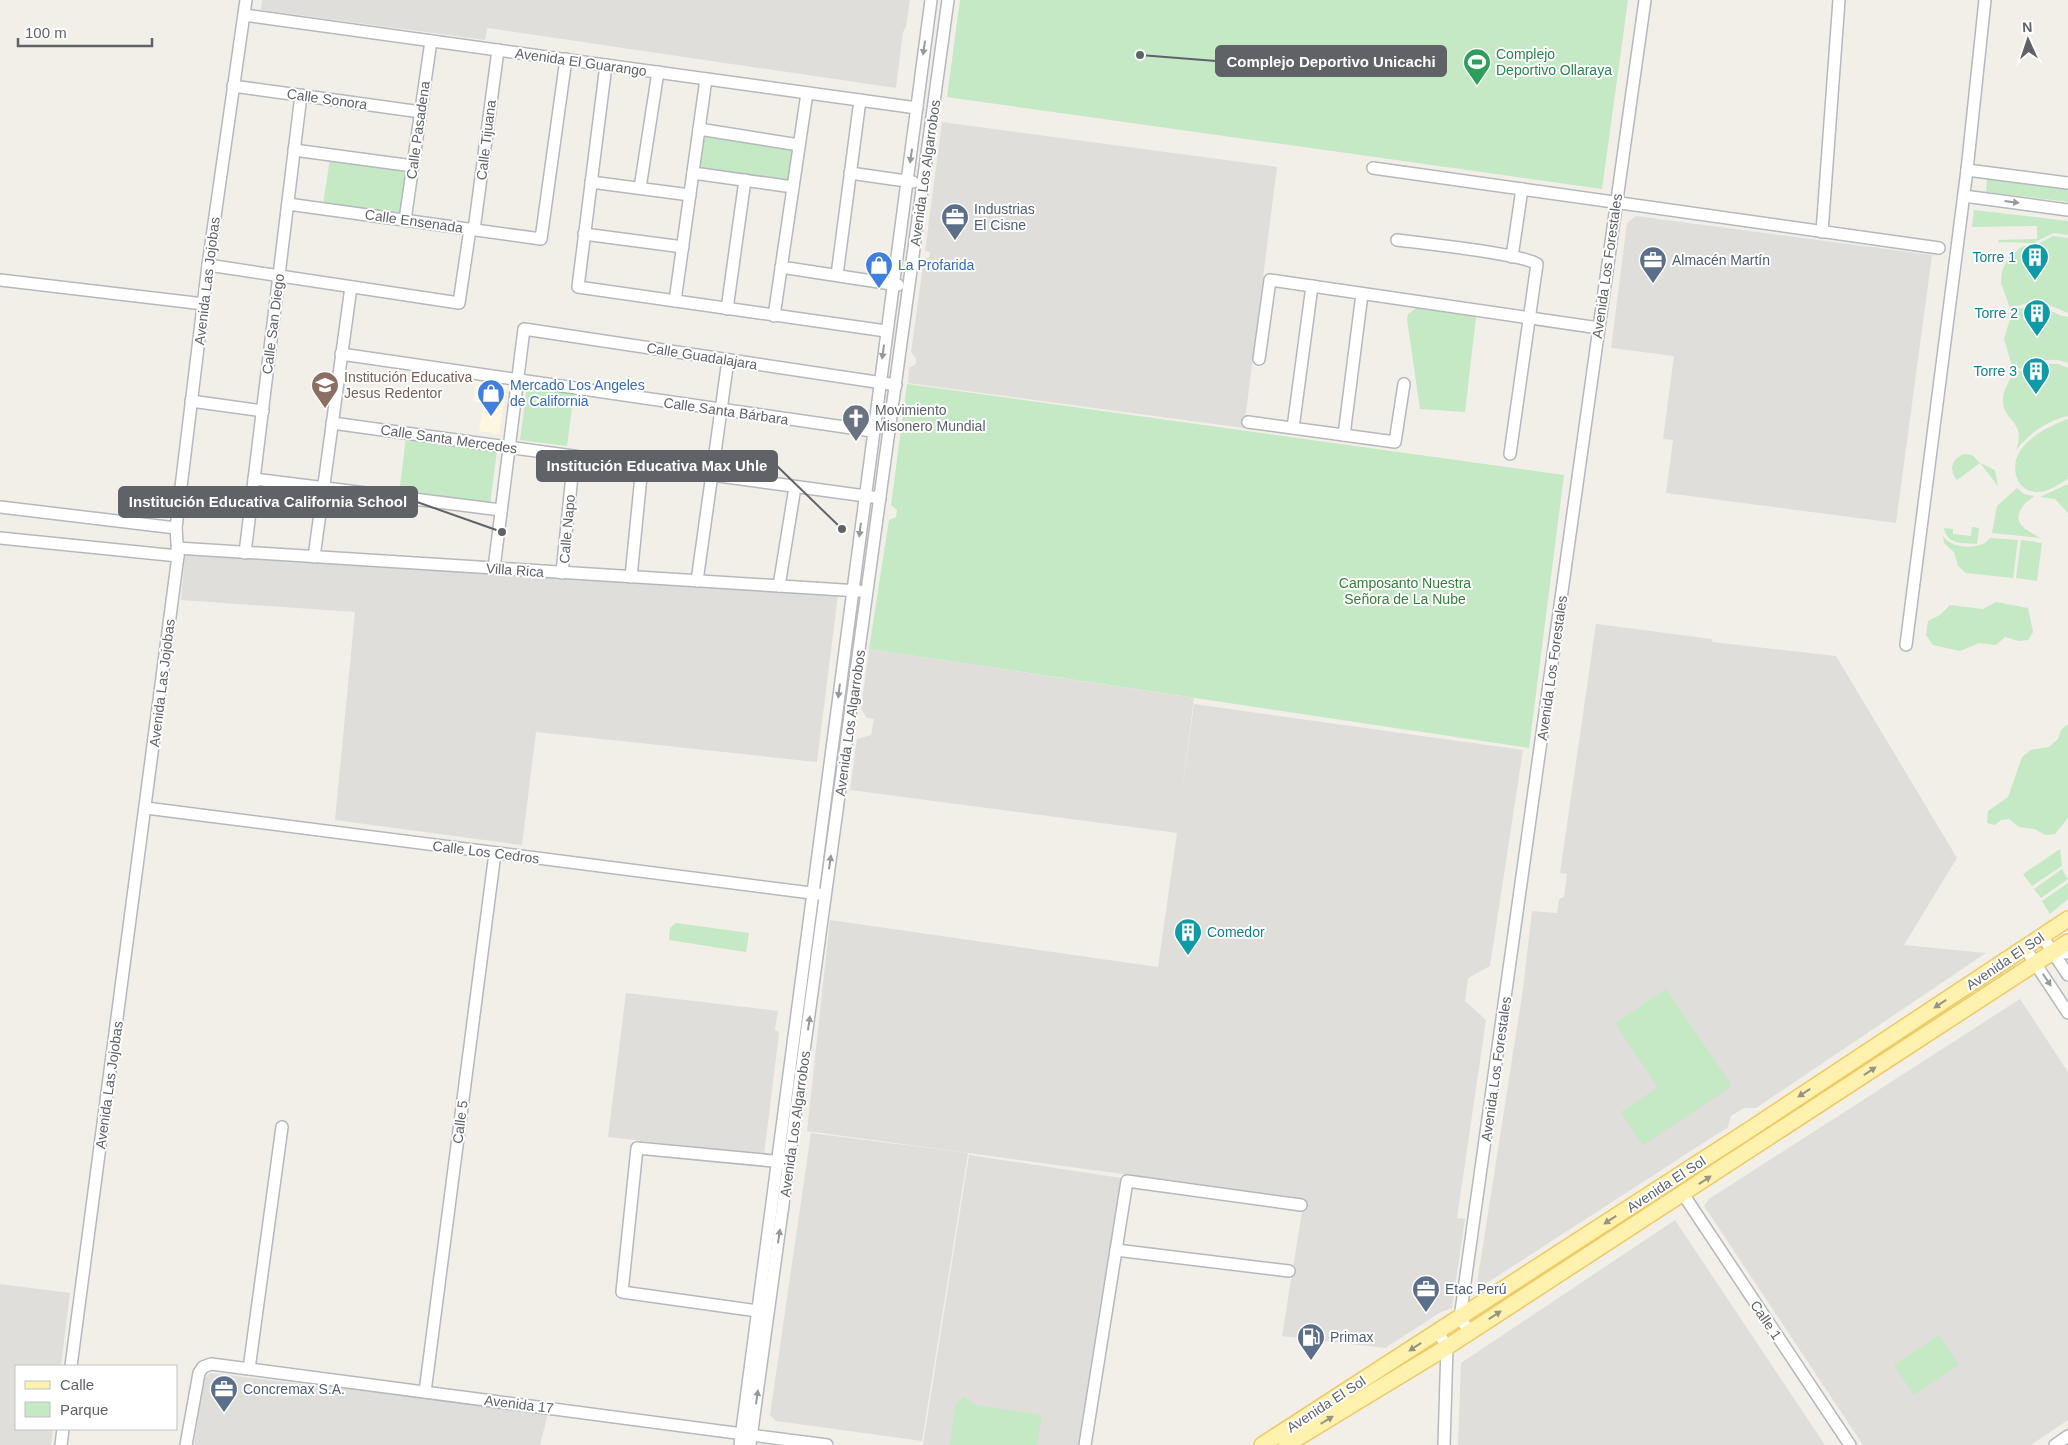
<svg xmlns="http://www.w3.org/2000/svg" width="2068" height="1445" viewBox="0 0 2068 1445" font-family="Arial,sans-serif">
	<style>
		.commercial { fill: #fef7e0 }
		.industrial { fill: #e0deda }
		.green { fill: #c5e8c5 }
		.lines { fill: none; stroke-linecap: round; stroke-linejoin: round }
		.minor-casing { stroke: #b5b8bc; stroke-width: 14 }
		.major-casing { stroke: #f2c960; stroke-width: 18 }
		.minor { stroke: #fff; stroke-width: 11 }
		.major { stroke: #fff2af; stroke-width: 15 }
		.oneway { fill: #979a9d }
		.oneway2 { fill: #979581 }
		.labels { text-anchor: middle; stroke-width: 4; stroke-linejoin: round; paint-order: stroke }
		.leisure-label { font-size: 14px; fill: #27864d; stroke: #fff; text-anchor: start }
		.street-label { font-size: 14px; fill: #5f6368; stroke: #fff }
		.service-label { font-size: 14px; fill: #4e5e75; stroke: #fff; text-anchor: start }
		.culture-label { font-size: 14px; fill: #0d838f; stroke: #fff; text-anchor: end }
		.shop-label { font-size: 14px; fill: #366cbe; stroke: #fff; text-anchor: start }
		.education-label { font-size: 14px; fill: #785e54; stroke: #fff; text-anchor: start }
		.worship-label { font-size: 14px; fill: #5b616d; stroke: #fff; text-anchor: start }
		.park-label { font-size: 14px; fill: #348238; stroke: #fff }
		.leader { fill: none; stroke: #5f6368; stroke-width: 2 }
		.callout-dot { fill: #5f6368; stroke: #fff; stroke-width: 2 }
		.callout { fill: #5f6368; stroke: #5f6368; stroke-width: 2 }
		.callout-label { font-size: 15px; text-anchor: middle; font-weight: bold; fill: #fff }
	</style>
	<rect width="100%" height="100%" fill="#f1efe8"/>
	<path class="commercial" d="M476,378l31,5 -8,51 -20,-3 5,-28 -11,-2z"/>
	<g class="industrial">
		<path d="M262,0h648l-4,27 -3,5 -7,56 -409,-60 -2,12 -224,-30z"/>
		<path d="M942,122l335,45 -33,261 -336,-45 1,-15 7,-4v-6l-5,-6 13,-94h5l1,-6 -5,-1z"/>
		<path d="M1636,216l296,39 -36,268 -230,-30 7,-53 -10,-1 11,-83 -63,-8 16,-125z"/>
		<path d="M185,555l653,40 -21,167 -281,-30 -14,113 -187,-25 20,-208 -174,-12z"/>
		<path d="M1596,624l116,15v3l124,14 121,202 -53,87 82,8 -230,155h-12l-13,8 -3,11 -252,163 47,-301 9,-78 25,2 2,-14 5,-2 3,-23 -7,-1z"/>
		<path d="M869,649l325,49 -13,101 13,-95 329,46 -33,216 -22,12 -3,23 21,19 -29,198 8,1 -13,89 -11,4 -56,36 -103,-12 22,-137 -497,-68 23,-211 328,47 19,-134 -327,-43 7,-51 14,-4 3,-16 -7,-1 -6,-9z"/>
		<path d="M626,993l152,18 -3,18 4,4 -15,122 -156,-18z"/>
		<path d="M2020,999l48,73v348l-37,25h-168l-159,-239 5,-7z"/>
		<path d="M811,1133l157,20 -46,288 -146,-20 -6,-6z"/>
		<path d="M969,1155l152,23 -43,267h-155z"/>
		<path d="M1675,1220l150,225h-367l3,-82z"/>
		<path d="M0,1284l70,9 -9,73h-45v63h37l-2,16h-51z"/>
		<path d="M210,1373l338,40 -8,32h-346l10,-66z"/>
	</g>
	<g class="green">
		<path d="M960,0h668l-26,189 -655,-92z"/>
		<path d="M703,133l91,15 -5,35 -92,-14z"/>
		<path d="M330,159l77,12 -7,45 -77,-12z"/>
		<path d="M1987,179l81,9v14l-82,-10z"/>
		<path d="M1974,210l94,11v14l-14,-2 -21,10 -35,-1 1,-2 38,-1v-13l-65,1z"/>
		<path d="M2053,236l15,2v75l-30,-13 -28,8 -9,-25 1,-12 5,-11 14,-13 17,-3z"/>
		<path d="M2038,304l21,11 9,2v46c-26,-10 -33,6 -55,6l-9,-30 6,-20v-8z"/>
		<path d="M1417,308l59,9 -11,95 -45,-3 -13,-90 1,-5z"/>
		<path d="M2045,364h13l10,4v48c-22,5 -38,17 -52,34 11,-30 -13,-28 -13,-49 -1,-11 8,-19 9,-30h13z"/>
		<path d="M907,384l657,91 -35,273 -660,-99 20,-129 7,-3 1,-7 -6,-5z"/>
		<path d="M527,387l47,6 -7,53 -47,-6z"/>
		<path d="M2068,419v60c-9,5 -18,12 -28,13 -23,2 -31,-24 -20,-41 12,-17 30,-25 48,-32z"/>
		<path d="M406,438l91,12 -7,55 -91,-11z"/>
		<path d="M1964,454l8,1 8,8 15,7 3,16 -18,-23 -23,17c-8,-10 -6,-21 7,-26z"/>
		<path d="M2068,484v29l-13,-14 -15,-2z"/>
		<path d="M2017,488l7,6 10,2c-2,3 -8,5 -11,10 -14,19 8,26 18,32l-49,-5 5,-27z"/>
		<path d="M1972,527l7,1 -2,16c-14,-1 -30,1 -33,-16l9,1v5l18,2z"/>
		<path d="M1943,536c8,13 38,15 47,2l28,2 -5,38 -47,-5 -8,-7 -4,-14 -10,-9z"/>
		<path d="M2021,540l21,3 -5,38 -21,-3z"/>
		<path d="M1996,602l32,6 5,24 -5,8 -9,1 -14,-4 -9,8 -17,-2 -19,8 -27,-6 -7,-10 2,-14 12,-6 10,-10 33,4z"/>
		<path d="M2068,724v94l-13,16 -10,1 -10,-6 -16,-2 -10,-8 -8,1 -6,5 -8,-2 1,-12 20,-14 14,-40 9,-7 18,-3 9,-8 3,-9z"/>
		<path d="M2060,849l2,17 -30,20 -9,-12z"/>
		<path d="M2062,869l6,10 -27,19 -7,-9z"/>
		<path d="M2068,883v16l-18,15 -8,-13z"/>
		<path d="M676,923l73,10 -3,19 -77,-12 1,-12z"/>
		<path d="M2013,959l3,6 -540,357 -4,-1 2,-4z"/>
		<path d="M1666,989l66,97 -89,59 -22,-33 37,-25 -43,-64z"/>
		<path d="M1939,1335l20,30 -45,30 -20,-30z"/>
		<path d="M965,1396l7,8 70,11 -5,30h-87l5,-40z"/>
	</g>
	<g class="lines">
		<g class="minor-casing">
			<g id="minor">
				<path d="M244,15l673,93"/>
				<path d="M606,65l-28,222 308,44"/>
				<path d="M233,86l188,26"/>
				<path d="M699,129l100,16"/>
				<path d="M294,150l119,16"/>
				<path d="M1373,168l566,80"/>
				<path d="M1967,170l101,13"/>
				<path d="M693,173l100,14"/>
				<path d="M850,173l63,9"/>
				<path d="M591,182l99,13"/>
				<path d="M640,188l18,-116"/>
				<path d="M1964,196l104,14"/>
				<path d="M288,204l253,35 25,-180"/>
				<path d="M405,220l26,-179"/>
				<path d="M474,230l24,-180"/>
				<path d="M1822,232l17,-232"/>
				<path d="M584,234l99,13"/>
				<path d="M1397,240c24,3 126,14 140,24l-27,190"/>
				<path d="M1512,257l10,-68"/>
				<path d="M208,265l251,38 11,-74"/>
				<path d="M781,267l117,18"/>
				<path d="M837,275l23,-175"/>
				<path d="M0,280l204,24"/>
				<path d="M675,301l31,-222"/>
				<path d="M727,309l18,-129"/>
				<path d="M774,316l33,-223"/>
				<path d="M341,354l531,77"/>
				<path d="M1259,359l11,-79 329,48"/>
				<path d="M191,401l72,10"/>
				<path d="M1248,422l147,20 9,-58"/>
				<path d="M332,423l548,75"/>
				<path d="M1293,428l19,-142"/>
				<path d="M1344,435l18,-141"/>
				<path d="M254,479l247,31"/>
				<path d="M0,507l176,21"/>
				<path d="M0,538l178,18"/>
				<path d="M177,548l682,43"/>
				<path d="M245,553l56,-458"/>
				<path d="M314,557l37,-270"/>
				<path d="M494,568l30,-239 372,56"/>
				<path d="M562,573l12,-117"/>
				<path d="M631,577l11,-111"/>
				<path d="M697,581l31,-221"/>
				<path d="M779,586l16,-99"/>
				<path d="M1906,645l61,-475 18,-170"/>
				<path d="M146,808l673,86"/>
				<path d="M2042,936l26,39"/>
				<path d="M2025,948l43,65"/>
				<path d="M2053,952l15,1"/>
				<path d="M1683,1194l167,251"/>
				<path d="M1116,1250l173,21"/>
				<path d="M765,1312l-143,-20 15,-144 147,14"/>
				<path d="M1438,1332l9,15 -3,98"/>
				<path d="M1470,1332l-10,-14 185,-1318"/>
				<path d="M71,1366l107,-810 -2,-28 32,-263 38,-265"/>
				<path d="M249,1369l33,-242"/>
				<path d="M425,1392l70,-539"/>
				<path d="M61,1445l2,-16"/>
				<path d="M186,1445l13,-72 4,-6 8,-3 616,81"/>
				<path d="M740,1445l191,-1445"/>
				<path d="M750,1445l198,-1445"/>
				<path d="M1085,1445l42,-264 174,24"/>
				<path d="M2055,1445l13,-9"/>
			</g>
		</g>
		<g class="major-casing">
			<g id="major">
				<path d="M1262,1445l487,-315 319,-211"/>
				<path d="M1286,1445l161,-98 621,-405"/>
			</g>
		</g>
		<use href="#minor" class="minor"/>
		<use href="#major" class="major"/>
	</g>
	<defs><path id="oneway-solid" d="M-6-.8H1V-3.2L6.5 0L1 3.2V.8H-6Z" transform="scale(1.25)"/></defs>
	<g class="oneway">
		<use href="#oneway-solid" transform="translate(924 48) rotate(98)"/>
		<use href="#oneway-solid" transform="translate(911 156) rotate(98)"/>
		<use href="#oneway-solid" transform="translate(2012 202) rotate(7)"/>
		<use href="#oneway-solid" transform="translate(883 352) rotate(98)"/>
		<use href="#oneway-solid" transform="translate(860 530) rotate(97)"/>
		<use href="#oneway-solid" transform="translate(839 691) rotate(97)"/>
		<use href="#oneway-solid" transform="translate(830 862) rotate(-82)"/>
		<use href="#oneway-solid" transform="translate(2047 980) rotate(56)"/>
		<use href="#oneway-solid" transform="translate(809 1023) rotate(-82)"/>
		<use href="#oneway-solid" transform="translate(779 1236) rotate(-82)"/>
		<use href="#oneway-solid" transform="translate(757 1397) rotate(-82)"/>
	</g>
	<g class="oneway2">
		<use href="#oneway-solid" transform="translate(1940 1004) rotate(147)"/>
		<use href="#oneway-solid" transform="translate(1870 1071) rotate(-34)"/>
		<use href="#oneway-solid" transform="translate(1804 1093) rotate(147)"/>
		<use href="#oneway-solid" transform="translate(1705 1180) rotate(-33)"/>
		<use href="#oneway-solid" transform="translate(1610 1220) rotate(147)"/>
		<use href="#oneway-solid" transform="translate(1495 1315) rotate(-33)"/>
		<use href="#oneway-solid" transform="translate(1415 1347) rotate(147)"/>
		<use href="#oneway-solid" transform="translate(1327 1420) rotate(-31)"/>
	</g>
	<defs>
		<g id="stadium-pin" transform="scale(1.4375)"><path d="M0 17L-7.5 6A9.5 9.5 0 1 1 7.5 6Z" fill="#2e9e5b" stroke="#fff"/><path d="M0-5a6.5 5 0 1 0 0 10a6.5 5 0 1 0 0-10ZM-3.5-1.8h7v3.6h-7Z" fill="#fff"/></g>
		<g id="office-pin" transform="scale(1.4375)"><path d="M0 17L-7.5 6A9.5 9.5 0 1 1 7.5 6Z" fill="#5c6f8a" stroke="#fff"/><path d="M-6-3h4V-5.5h4V-3h4V5H-6ZM-1-4.5V-3h2v-1.5ZM-6 0V1H6V0Z" fill="#fff"/></g>
		<g id="building-pin" transform="scale(1.4375)"><path d="M0 17L-7.5 6A9.5 9.5 0 1 1 7.5 6Z" fill="#0f9aa8" stroke="#fff"/><path d="M-4-6H4V6H1V3H-1V6H-4ZM-2.5-4.3h1.7v1.8h-1.7ZM.8-4.3h1.7v1.8H.8ZM-2.5-1h1.7V.8h-1.7ZM.8-1h1.7V.8H.8Z" fill="#fff"/></g>
		<g id="shop-pin" transform="scale(1.4375)"><path d="M0 17L-7.5 6A9.5 9.5 0 1 1 7.5 6Z" fill="#3f7fe0" stroke="#fff"/><path d="M-5-2.5h2.3a2.7 3.5 0 0 1 5.4 0H5L5.5 6h-11ZM-1.5-2.5h3a1.5 2.3 0 0 0-3 0Z" fill="#fff"/></g>
		<g id="school-pin" transform="scale(1.4375)"><path d="M0 17L-7.5 6A9.5 9.5 0 1 1 7.5 6Z" fill="#8d6e63" stroke="#fff"/><path d="M0-5L7-2L0 1L-7-2ZM-4 1L0 2.5L4 1V4Q0 6-4 4Z" fill="#fff"/></g>
		<g id="church-pin" transform="scale(1.4375)"><path d="M0 17L-7.5 6A9.5 9.5 0 1 1 7.5 6Z" fill="#6b7280" stroke="#fff"/><path d="M-1.2-6h2.4v3.5h3.3v2.4h-3.3V6h-2.4V-.1h-3.3v-2.4h3.3Z" fill="#fff"/></g>
		<g id="fuel-pin" transform="scale(1.4375)"><path d="M0 17L-7.5 6A9.5 9.5 0 1 1 7.5 6Z" fill="#5c6f8a" stroke="#fff"/><path d="M-5.5-6h7V0h2V4h1.3V-2.5L3-4.5l.8-.8L6-3V5H2.5V1h-1V6h-7ZM-4.2-4.7v3.2H.2V-4.7Z" fill="#fff"/></g>
	</defs>
	<g fill-rule="evenodd">
		<use href="#stadium-pin" x="1477" y="62"/>
		<use href="#office-pin" x="955" y="217"/>
		<use href="#building-pin" x="2035" y="257"/>
		<use href="#office-pin" x="1653" y="260"/>
		<use href="#shop-pin" x="879" y="265"/>
		<use href="#building-pin" x="2037" y="313"/>
		<use href="#building-pin" x="2036" y="371"/>
		<use href="#school-pin" x="325" y="385"/>
		<use href="#shop-pin" x="491" y="393"/>
		<use href="#church-pin" x="856" y="418"/>
		<use href="#building-pin" x="1188" y="932"/>
		<use href="#office-pin" x="1426" y="1289"/>
		<use href="#fuel-pin" x="1311" y="1337"/>
		<use href="#office-pin" x="224" y="1389"/>
	</g>
	<g class="labels">
		<g class="leisure-label">
			<text x="1496" y="59">Complejo<tspan x="1496" dy="16">Deportivo Ollaraya</tspan></text>
		</g>
		<g class="street-label">
			<text transform="translate(581 62) rotate(8)" y="5">Avenida El Guarango</text>
			<text transform="translate(327 99) rotate(8)" y="5">Calle Sonora</text>
			<text transform="translate(418 130) rotate(-82)" y="5">Calle Pasadena</text>
			<text transform="translate(486 140) rotate(-83)" y="5">Calle Tijuana</text>
			<text transform="translate(925 173) rotate(-82)" y="5">Avenida Los Algarrobos</text>
			<text transform="translate(414 221) rotate(8)" y="5">Calle Ensenada</text>
			<text transform="translate(1607 266) rotate(-82)" y="5">Avenida Los Forestales</text>
			<text transform="translate(207 281) rotate(-83)" y="5">Avenida Las Jojobas</text>
			<text transform="translate(273 324) rotate(-83)" y="5">Calle San Diego</text>
			<text transform="translate(702 356) rotate(9)" y="5">Calle Guadalajara</text>
			<text transform="translate(726 411) rotate(8)" y="5">Calle Santa Bárbara</text>
			<text transform="translate(449 439) rotate(8)" y="5">Calle Santa Mercedes</text>
			<text transform="translate(567 529) rotate(-85)" y="5">Calle Napo</text>
			<text transform="translate(515 570) rotate(4)" y="5">Villa Rica</text>
			<text transform="translate(1552 668) rotate(-82)" y="5">Avenida Los Forestales</text>
			<text transform="translate(162 683) rotate(-83)" y="5">Avenida Las Jojobas</text>
			<text transform="translate(850 723) rotate(-82)" y="5">Avenida Los Algarrobos</text>
			<text transform="translate(486 852) rotate(7)" y="5">Calle Los Cedros</text>
			<text transform="translate(2005 961) rotate(-34)" y="5">Avenida El Sol</text>
			<text transform="translate(1496 1069) rotate(-82)" y="5">Avenida Los Forestales</text>
			<text transform="translate(109 1085) rotate(-82)" y="5">Avenida Las Jojobas</text>
			<text transform="translate(460 1122) rotate(-83)" y="5">Calle 5</text>
			<text transform="translate(795 1124) rotate(-82)" y="5">Avenida Los Algarrobos</text>
			<text transform="translate(1666 1184) rotate(-33)" y="5">Avenida El Sol</text>
			<text transform="translate(1766 1320) rotate(56)" y="5">Calle 1</text>
			<text transform="translate(519 1404) rotate(7)" y="5">Avenida 17</text>
			<text transform="translate(1326 1404) rotate(-33)" y="5">Avenida El Sol</text>
		</g>
		<g class="service-label">
			<text x="974" y="214">Industrias<tspan x="974" dy="16">El Cisne</tspan></text>
			<text x="1672" y="265">Almacén Martín</text>
			<text x="1445" y="1294">Etac Perú</text>
			<text x="1330" y="1342">Primax</text>
			<text x="243" y="1394">Concremax S.A.</text>
		</g>
		<g class="culture-label">
			<text x="2016" y="262">Torre 1</text>
			<text x="2018" y="318">Torre 2</text>
			<text x="2017" y="376">Torre 3</text>
			<text x="1207" y="937" text-anchor="start">Comedor</text>
		</g>
		<g class="shop-label">
			<text x="898" y="270">La Profarida</text>
			<text x="510" y="390">Mercado Los Angeles<tspan x="510" dy="16">de California</tspan></text>
		</g>
		<g class="education-label">
			<text x="344" y="382">Institución Educativa<tspan x="344" dy="16">Jesus Redentor</tspan></text>
		</g>
		<g class="worship-label">
			<text x="875" y="415">Movimiento<tspan x="875" dy="16">Misonero Mundial</tspan></text>
		</g>
		<g class="park-label">
			<text x="1405" y="588">Camposanto Nuestra<tspan x="1405" dy="16">Señora de La Nube</tspan></text>
		</g>
	</g>
	<path class="leader" d="M1140 55L1216 61M842 529L777 466M502 532L417 502"/>
	<g class="callout-dot">
		<circle cx="1140" cy="55" r="5"/>
		<circle cx="842" cy="529" r="5"/>
		<circle cx="502" cy="532" r="5"/>
	</g>
	<g class="callout">
		<rect x="1216" y="46" width="230" height="30" rx="5"/>
		<rect x="537" y="451" width="240" height="30" rx="5"/>
		<rect x="119" y="487" width="298" height="30" rx="5"/>
	</g>
	<g class="callout-label">
		<text x="1331" y="67">Complejo Deportivo Unicachi</text>
		<text x="657" y="471">Institución Educativa Max Uhle</text>
		<text x="268" y="507">Institución Educativa California School</text>
	</g>
	<rect x="15" y="1365" width="162" height="65" fill="#ffffff" stroke="#bfc1c3"/>
	<rect x="25" y="1381" width="25" height="8" fill="#fff2af" stroke="#bfc1c3"/>
	<text x="60" y="1390" font-size="15" fill="#5f6368">Calle</text>
	<rect x="25" y="1402" width="25" height="15" fill="#c5e8c5" stroke="#bfc1c3"/>
	<text x="60" y="1415" font-size="15" fill="#5f6368">Parque</text>
	<g transform="translate(2028 40) rotate(357)" stroke="#ffffff" stroke-width="4" paint-order="stroke">
	<path d="M0-4L9 19L0 12L-9 19Z" fill="#5f6368"/>
	<text y="-8" font-size="14" font-weight="bold" text-anchor="middle" fill="#5f6368">N</text>
	</g>
	<path d="M18 38v8h134v-8" fill="none" stroke="#5f6368" stroke-width="2.5"/>
	<text x="25" y="38" font-size="15" fill="#5f6368" stroke="#ffffff" stroke-width="4" paint-order="stroke">100 m</text>
</svg>
